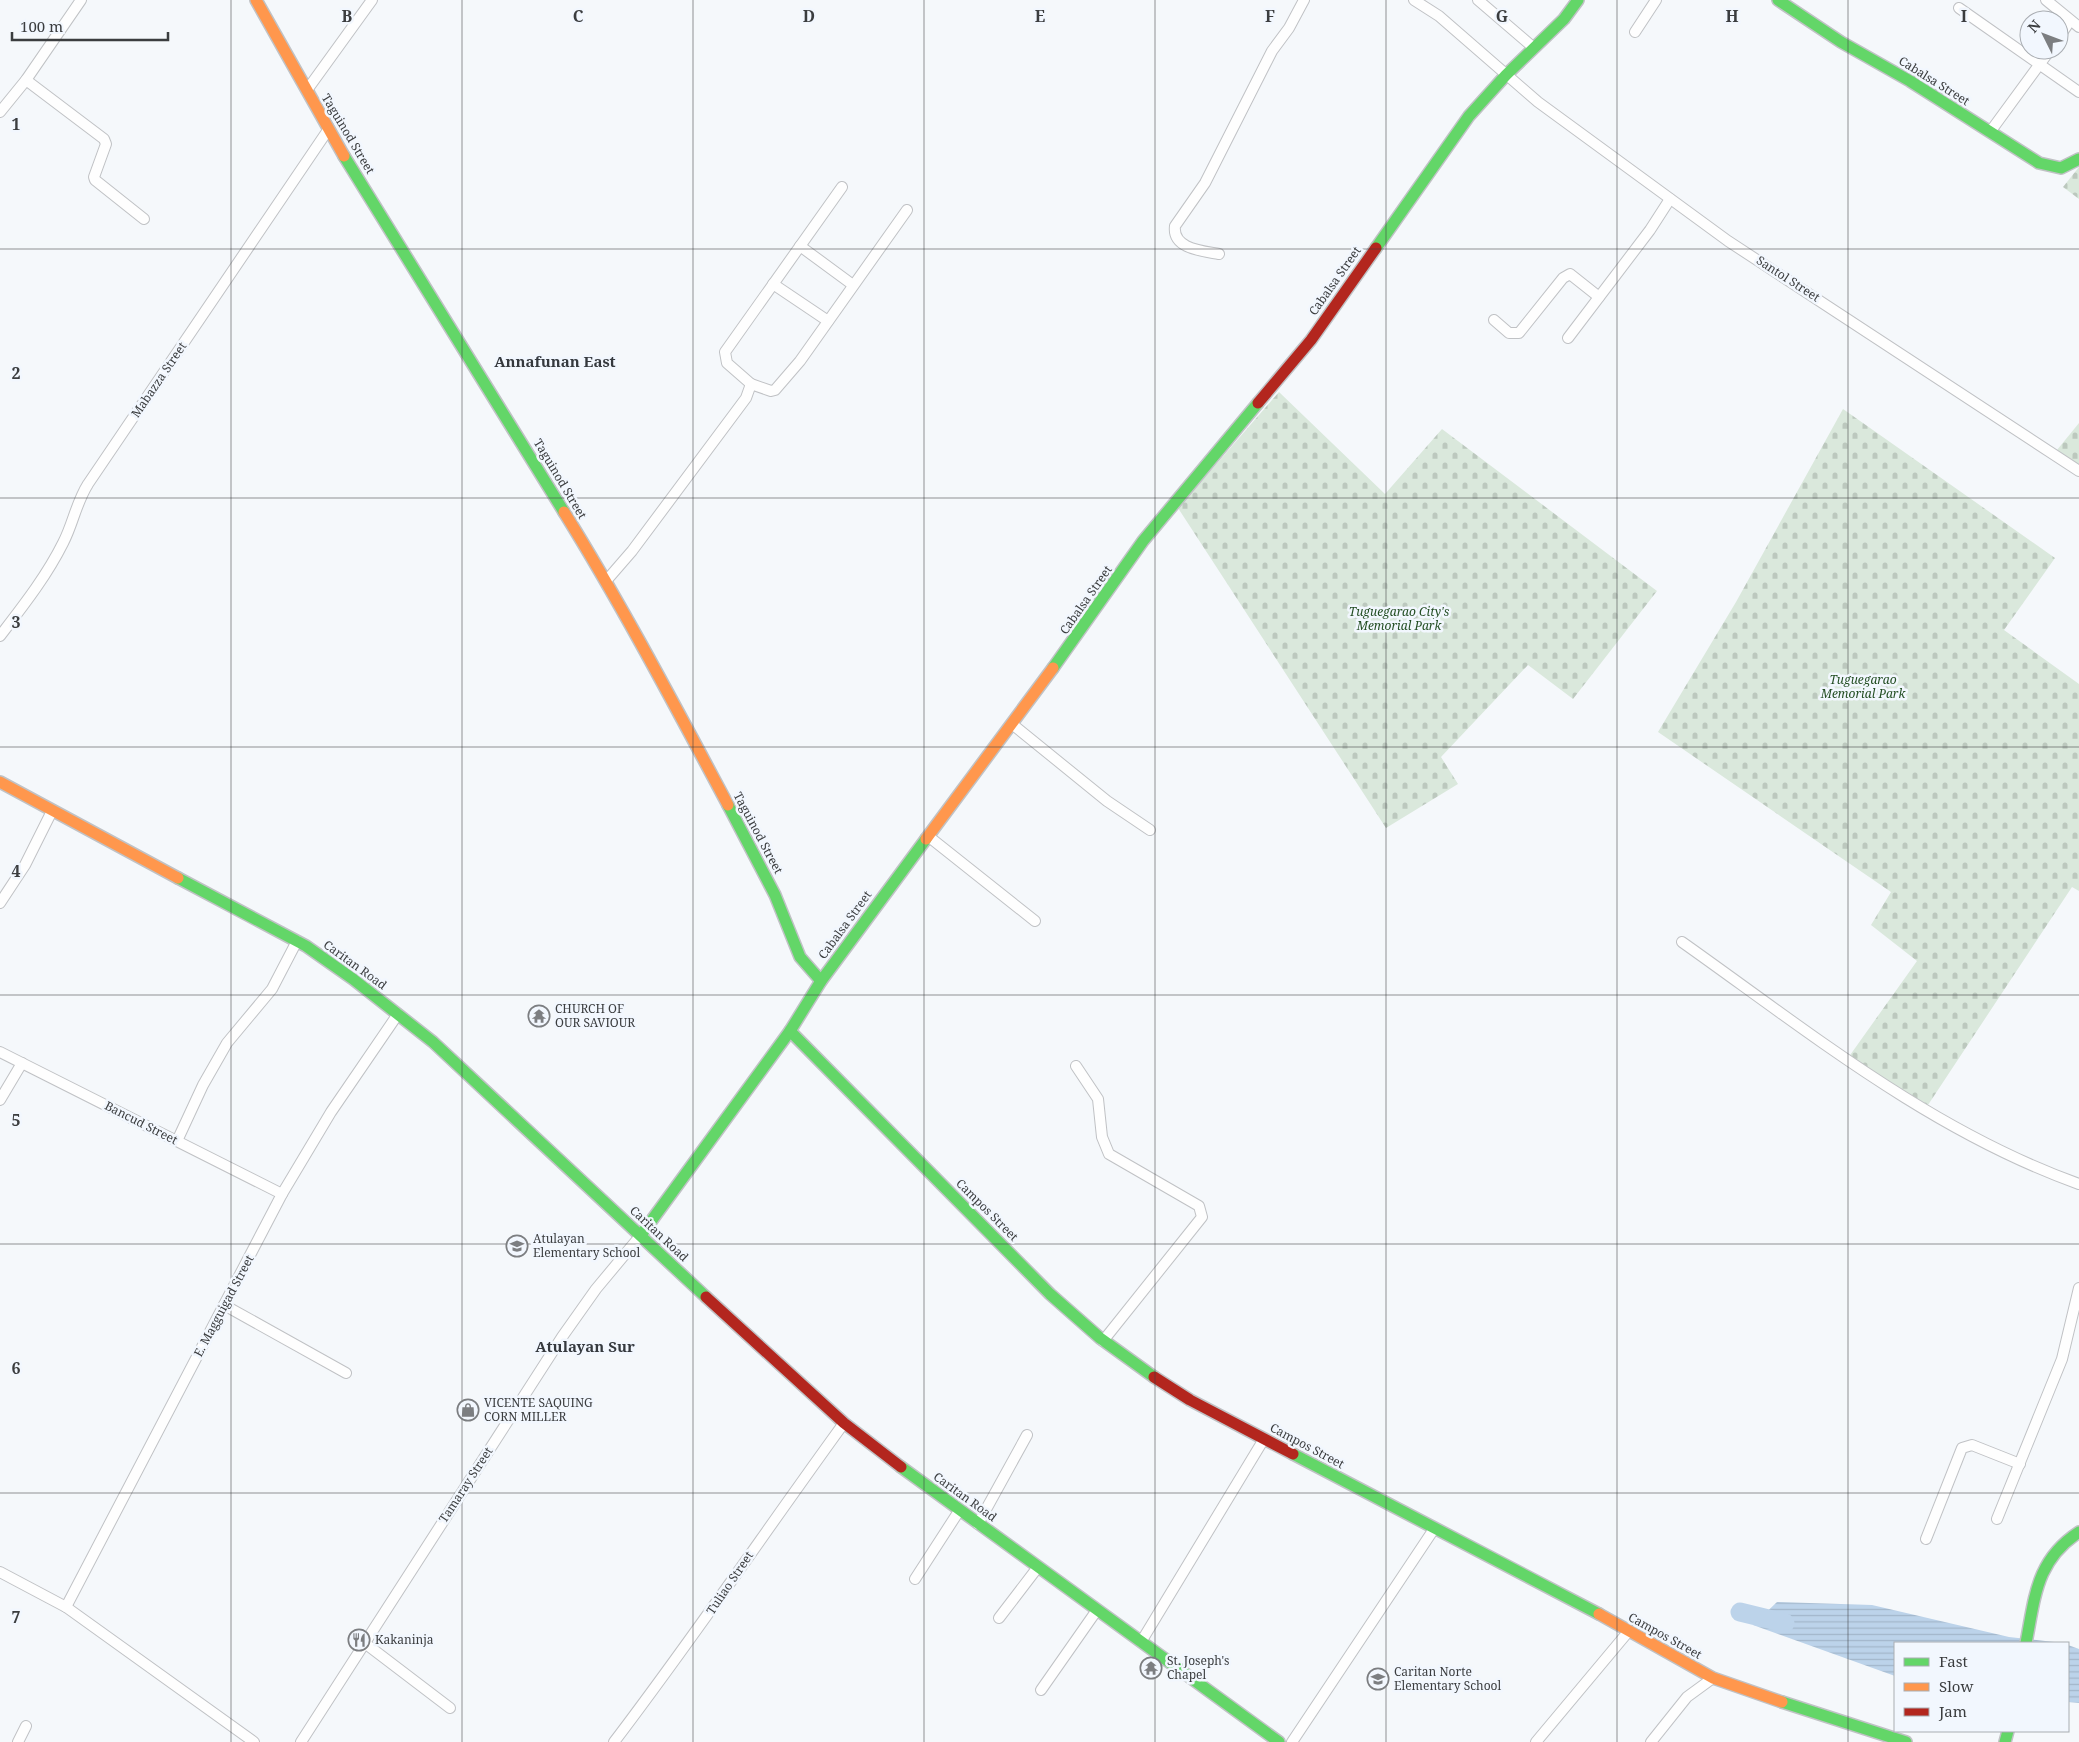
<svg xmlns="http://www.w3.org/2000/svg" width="2079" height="1742" viewBox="0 0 2079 1742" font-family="'Noto Serif',serif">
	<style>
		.cemetery { fill: url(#cemetery-stones) }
		.water { fill: url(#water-rules) }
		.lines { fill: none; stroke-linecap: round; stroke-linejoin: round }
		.river { stroke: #bcd3ea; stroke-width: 19 }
		.street-casing { stroke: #c0c2c5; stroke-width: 12 }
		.fast-casing { stroke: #c0c2c5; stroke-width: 14 }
		.slow-casing { stroke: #c0c2c5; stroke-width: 14 }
		.jam-casing { stroke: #c0c2c5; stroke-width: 14 }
		.street { stroke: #fefefe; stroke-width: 10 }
		.fast { stroke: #63d668; stroke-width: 11 }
		.slow { stroke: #ff974d; stroke-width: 11 }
		.jam { stroke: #b3261e; stroke-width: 11 }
		.grid { fill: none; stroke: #3b3d3f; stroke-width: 1; stroke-opacity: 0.55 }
		.labels { text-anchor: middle; stroke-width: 5; stroke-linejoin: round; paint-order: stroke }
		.street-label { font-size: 12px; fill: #3b3d3f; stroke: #f2f7fe }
		.park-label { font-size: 12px; font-style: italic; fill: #224d22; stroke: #f2f7fe }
		.poi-label { font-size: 12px; fill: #3b3d3f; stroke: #f2f7fe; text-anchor: start }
		.quarter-label { font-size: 15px; font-weight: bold; fill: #35393e; stroke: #f2f7fe }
		.grid-label { font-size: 16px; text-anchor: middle; font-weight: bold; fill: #3b3d3f; stroke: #f2f7fe; stroke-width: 5; stroke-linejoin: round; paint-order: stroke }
	</style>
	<defs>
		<pattern id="cemetery-stones" width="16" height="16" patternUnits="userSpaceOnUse" patternTransform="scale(1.25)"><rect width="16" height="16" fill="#dae8dc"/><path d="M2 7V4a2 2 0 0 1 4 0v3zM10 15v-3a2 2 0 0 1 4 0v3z" fill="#bcc8be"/></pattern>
		<pattern id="water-rules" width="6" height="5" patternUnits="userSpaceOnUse" patternTransform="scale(1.25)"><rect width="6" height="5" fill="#bcd3ea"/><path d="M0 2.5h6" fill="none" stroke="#a2b6ca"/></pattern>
	</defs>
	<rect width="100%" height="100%" fill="#f5f8fb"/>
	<g class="cemetery">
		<path d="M2079,167v32l-16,-12z"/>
		<path d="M1279,392l106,102 57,-65 215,162 -84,108 -45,-34 -87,92 17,27 -72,44 -208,-320z"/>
		<path d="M1843,409l212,149 -51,72 75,54v207l-7,-4 -144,218 -80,-47 69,-97 -46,-36 20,-33 -233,-160 78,-130z"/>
		<path d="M2079,423v42l-22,-15z"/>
	</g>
	<g class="water">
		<path d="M1777,1602l95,3 137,32 54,6h-168v33l-142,-51z"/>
		<path d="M2068,1645l11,4v54l-11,-1z"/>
	</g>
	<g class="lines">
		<path class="river" d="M1740,1612l45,11"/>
		<g class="street-casing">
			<g id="street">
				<path d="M1414,0l25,16 99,86 190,139 351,230"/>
				<path d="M1478,0l56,48"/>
				<path d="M2046,0l33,27"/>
				<path d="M1959,8l120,84"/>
				<path d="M1635,32l21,-32"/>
				<path d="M2059,37l11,-16"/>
				<path d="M26,80l78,59 2,5 -12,33 1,3 49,39"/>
				<path d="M307,90l65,-90"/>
				<path d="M0,112l26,-32 55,-80"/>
				<path d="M1990,132l60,-82"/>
				<path d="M800,246l53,39"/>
				<path d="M1219,254c-16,-3 -47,-5 -44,-28l30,-43 67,-132 17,-23 15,-28"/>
				<path d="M773,284l55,37"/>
				<path d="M1494,320l15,13h10l44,-55 7,-4 29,23"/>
				<path d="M1568,338l82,-108 20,-31"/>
				<path d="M751,384l20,7 4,-1 25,-29 107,-151"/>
				<path d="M606,581l26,-30 114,-153 5,-14 -24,-21 -2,-11 117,-165"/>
				<path d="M0,636c23,-30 46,-59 63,-93 10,-19 13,-40 25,-59l240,-354"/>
				<path d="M1012,724l95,77 43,29"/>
				<path d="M928,836l107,85"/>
				<path d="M0,903l25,-38 27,-54"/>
				<path d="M1682,942c127,90 249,189 397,242"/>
				<path d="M0,1052l282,142"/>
				<path d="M1076,1066l22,33 4,38 7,17 90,52 3,11 -99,124"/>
				<path d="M0,1100l22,-37"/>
				<path d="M177,1141l26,-56 24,-42 45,-54 25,-48"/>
				<path d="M224,1305l122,68"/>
				<path d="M1997,1519l65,-160 17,-71"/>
				<path d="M978,1524l49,-89"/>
				<path d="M1926,1539l36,-91 10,-3 48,19"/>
				<path d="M0,1572l66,35 188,135"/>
				<path d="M915,1579l44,-68"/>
				<path d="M66,1607l216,-413 49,-82 67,-98"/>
				<path d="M999,1618l39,-51"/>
				<path d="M1141,1642l123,-203"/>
				<path d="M366,1644l84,64"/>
				<path d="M1041,1690l56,-80"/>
				<path d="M18,1742l8,-16"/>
				<path d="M301,1742l261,-405 34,-48 45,-54"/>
				<path d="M614,1742c80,-105 153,-213 230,-319"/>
				<path d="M1292,1742l142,-213"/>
				<path d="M1536,1742l92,-110"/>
				<path d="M1651,1742l36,-45 26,-19"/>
			</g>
		</g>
		<g class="fast-casing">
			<g id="fast">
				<path d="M1778,0l63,42 69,39 129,82 22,5 18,-9"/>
				<path d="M344,156l220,356"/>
				<path d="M1376,248l93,-132 37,-41 58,-56 14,-19"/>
				<path d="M1053,668l90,-127 115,-138"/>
				<path d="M728,805l47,90 25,62 21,24"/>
				<path d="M178,878l128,68 47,33 80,63 273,255"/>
				<path d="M790,1031l260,263 50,44 54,39"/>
				<path d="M641,1235l149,-204 31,-50 105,-142"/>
				<path d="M1293,1454l306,160"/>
				<path d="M901,1467l378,275"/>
				<path d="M2026,1643c9,-46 10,-83 53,-111"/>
				<path d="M1782,1702l124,40"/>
				<path d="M2005,1742l3,-11"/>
			</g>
		</g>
		<g class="slow-casing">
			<g id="slow">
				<path d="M256,0l88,156"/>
				<path d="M564,512c59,95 111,194 164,293"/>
				<path d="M0,782l178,96"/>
				<path d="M926,839l127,-171"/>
				<path d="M1599,1614l114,64 69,24"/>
			</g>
		</g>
		<g class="jam-casing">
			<g id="jam">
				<path d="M1258,403l53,-63 65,-92"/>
				<path d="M706,1297l138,126 57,44"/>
				<path d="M1154,1377l36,23 103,54"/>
			</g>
		</g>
		<use href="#street" class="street"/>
		<use href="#fast" class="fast"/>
		<use href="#slow" class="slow"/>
		<use href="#jam" class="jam"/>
	</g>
	<path class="grid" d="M231,0v1742M462,0v1742M693,0v1742M924,0v1742M1155,0v1742M1386,0v1742M1617,0v1742M1848,0v1742M0,249h2079M0,498h2079M0,747h2079M0,995h2079M0,1244h2079M0,1493h2079"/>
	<defs>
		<g id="temple-ring" transform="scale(1.125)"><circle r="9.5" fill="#f2f7fe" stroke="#7c7e81" stroke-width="1.5"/><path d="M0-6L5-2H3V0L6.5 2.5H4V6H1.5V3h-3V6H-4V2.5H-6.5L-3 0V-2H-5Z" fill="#7c7e81"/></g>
		<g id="school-ring" transform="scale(1.125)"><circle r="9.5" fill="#f2f7fe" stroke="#7c7e81" stroke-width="1.5"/><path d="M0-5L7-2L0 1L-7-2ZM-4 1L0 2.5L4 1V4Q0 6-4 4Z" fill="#7c7e81"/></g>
		<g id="shop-ring" transform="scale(1.125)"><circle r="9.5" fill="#f2f7fe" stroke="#7c7e81" stroke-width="1.5"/><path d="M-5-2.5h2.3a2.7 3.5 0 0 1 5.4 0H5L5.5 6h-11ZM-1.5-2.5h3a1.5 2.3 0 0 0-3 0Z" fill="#7c7e81"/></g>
		<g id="restaurant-ring" transform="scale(1.125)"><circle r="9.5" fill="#f2f7fe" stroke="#7c7e81" stroke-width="1.5"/><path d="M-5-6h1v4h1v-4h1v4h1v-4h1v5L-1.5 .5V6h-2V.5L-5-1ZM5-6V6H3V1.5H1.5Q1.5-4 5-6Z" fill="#7c7e81"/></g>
	</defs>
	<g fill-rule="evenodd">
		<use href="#temple-ring" x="539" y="1016"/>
		<use href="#school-ring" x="517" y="1246"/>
		<use href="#shop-ring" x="468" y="1410"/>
		<use href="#restaurant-ring" x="359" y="1640"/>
		<use href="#temple-ring" x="1151" y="1668"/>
		<use href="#school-ring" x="1378" y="1679"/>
	</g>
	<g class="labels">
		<g class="street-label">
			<text transform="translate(1934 81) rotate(32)" y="4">Cabalsa Street</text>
			<text transform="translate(348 134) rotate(59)" y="4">Taguinod Street</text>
			<text transform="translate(1788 279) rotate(33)" y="4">Santol Street</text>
			<text transform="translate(1335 281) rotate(-55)" y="4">Cabalsa Street</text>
			<text transform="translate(159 380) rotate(-56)" y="4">Mabazza Street</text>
			<text transform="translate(560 479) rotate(59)" y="4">Taguinod Street</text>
			<text transform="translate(1086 600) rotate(-55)" y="4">Cabalsa Street</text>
			<text transform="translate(758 833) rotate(62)" y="4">Taguinod Street</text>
			<text transform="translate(845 925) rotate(-54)" y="4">Cabalsa Street</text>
			<text transform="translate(355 965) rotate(36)" y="4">Caritan Road</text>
			<text transform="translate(141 1123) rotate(27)" y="4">Bancud Street</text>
			<text transform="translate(987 1210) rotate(45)" y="4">Campos Street</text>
			<text transform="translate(659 1234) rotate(43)" y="4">Caritan Road</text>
			<text transform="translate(224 1306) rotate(-62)" y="4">E. Magguigad Street</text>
			<text transform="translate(1307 1446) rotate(28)" y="4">Campos Street</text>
			<text transform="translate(466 1485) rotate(-57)" y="4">Tamaray Street</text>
			<text transform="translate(965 1497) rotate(36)" y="4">Caritan Road</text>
			<text transform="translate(730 1583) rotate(-56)" y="4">Tuliao Street</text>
			<text transform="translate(1665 1636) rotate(29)" y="4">Campos Street</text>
		</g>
		<g class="park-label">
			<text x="1399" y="616">Tuguegarao City's<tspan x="1399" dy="14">Memorial Park</tspan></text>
			<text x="1863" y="684">Tuguegarao<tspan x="1863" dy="14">Memorial Park</tspan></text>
		</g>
		<g class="poi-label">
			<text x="555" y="1013">CHURCH OF<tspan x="555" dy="14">OUR SAVIOUR</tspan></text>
			<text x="533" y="1243">Atulayan<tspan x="533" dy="14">Elementary School</tspan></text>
			<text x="484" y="1407">VICENTE SAQUING<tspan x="484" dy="14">CORN MILLER</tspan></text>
			<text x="375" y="1644">Kakaninja</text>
			<text x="1167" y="1665">St. Joseph's<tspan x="1167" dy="14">Chapel</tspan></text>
			<text x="1394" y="1676">Caritan Norte<tspan x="1394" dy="14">Elementary School</tspan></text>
		</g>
		<g class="quarter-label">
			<text x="555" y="367">Annafunan East</text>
			<text x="585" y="1352">Atulayan Sur</text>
		</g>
	</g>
	<g class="grid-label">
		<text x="347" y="22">B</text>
		<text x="578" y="22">C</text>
		<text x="809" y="22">D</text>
		<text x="1040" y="22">E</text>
		<text x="1270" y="22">F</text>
		<text x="1502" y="22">G</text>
		<text x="1732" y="22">H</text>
		<text x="1964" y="22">I</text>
		<text x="16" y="130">1</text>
		<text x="16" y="379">2</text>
		<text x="16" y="628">3</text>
		<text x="16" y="877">4</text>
		<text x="16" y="1126">5</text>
		<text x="16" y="1374">6</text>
		<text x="16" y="1623">7</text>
	</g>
	<rect x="1894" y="1642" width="175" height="90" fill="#f2f7fe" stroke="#a9adb2"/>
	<rect x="1904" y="1658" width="25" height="8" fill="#63d668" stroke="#a9adb2"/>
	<text x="1939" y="1667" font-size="15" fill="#3b3d3f">Fast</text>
	<rect x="1904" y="1683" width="25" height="8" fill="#ff974d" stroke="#a9adb2"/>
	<text x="1939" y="1692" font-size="15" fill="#3b3d3f">Slow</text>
	<rect x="1904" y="1708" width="25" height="8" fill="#b3261e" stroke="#a9adb2"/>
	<text x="1939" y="1717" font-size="15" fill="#3b3d3f">Jam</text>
	<g transform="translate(2044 35) rotate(312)"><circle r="24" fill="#f2f7fe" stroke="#a9adb2"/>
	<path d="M0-4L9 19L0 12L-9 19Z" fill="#7c7e81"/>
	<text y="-8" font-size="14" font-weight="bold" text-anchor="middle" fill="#3b3d3f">N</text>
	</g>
	<path d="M12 32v8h156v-8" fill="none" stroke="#3b3d3f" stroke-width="2.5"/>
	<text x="20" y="32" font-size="15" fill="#3b3d3f" stroke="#f2f7fe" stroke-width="4" paint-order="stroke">100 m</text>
</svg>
